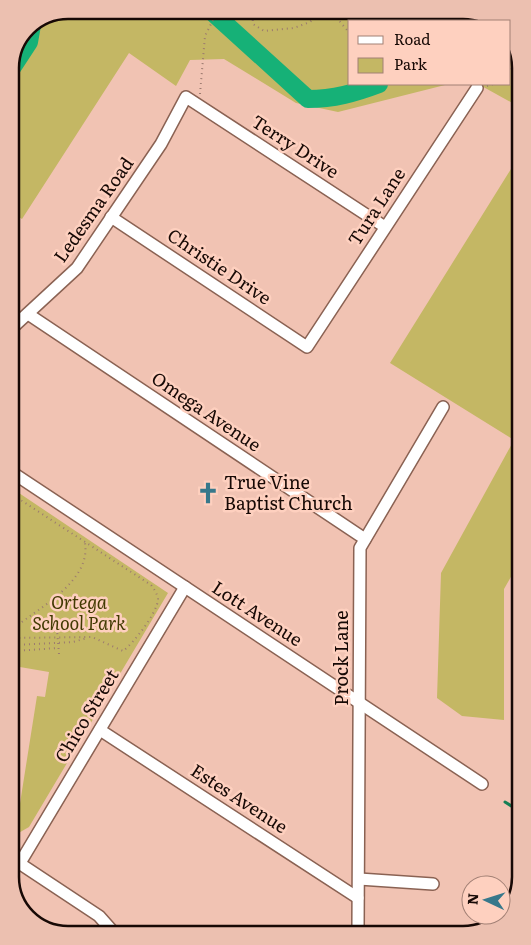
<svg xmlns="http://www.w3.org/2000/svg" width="531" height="945" viewBox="0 0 531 945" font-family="Literata,serif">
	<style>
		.green { fill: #c4b764 }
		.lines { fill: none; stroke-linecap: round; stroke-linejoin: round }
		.stream { stroke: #167f55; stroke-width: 3 }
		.river { stroke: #16b177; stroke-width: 18 }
		.street-casing { stroke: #8a6253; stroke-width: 14 }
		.path { stroke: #9c7a6f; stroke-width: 2; stroke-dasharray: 1 4; stroke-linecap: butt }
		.street { stroke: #fff; stroke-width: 11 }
		.labels { text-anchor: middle; stroke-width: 5; stroke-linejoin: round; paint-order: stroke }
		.street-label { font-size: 18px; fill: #170905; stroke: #fed0bf }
		.poi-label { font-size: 18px; fill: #170905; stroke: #fed0bf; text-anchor: start }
		.park-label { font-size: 18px; font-style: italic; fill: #423a02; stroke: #fed0bf }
		.rim { fill: none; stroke: #170905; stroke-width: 2.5 }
	</style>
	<rect width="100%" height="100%" fill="#f1c3b3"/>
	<g class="green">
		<path d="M68,10h399l30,11h-147v63h99l-111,28 -42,-9 -72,-44 -34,1 -14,26 -47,-33 -107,166 -11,-7 -1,-147 17,-38z"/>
		<path d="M510,36l5,7 1,62 -38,-21h32z"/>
		<path d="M516,161l3,402 -15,26v131l-42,-4 -25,-18 4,-125 73,-133 -124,-77z"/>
		<path d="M13,489l155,104 -139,234 -14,8 22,-139 8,1 4,-25 -35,-6z"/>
	</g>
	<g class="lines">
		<path class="stream" d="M505,802l16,10"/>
		<g class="river">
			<path d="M210,10l98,89c26,0 47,-6 71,-15"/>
			<path d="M484,16l1,5"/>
			<path d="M10,71l19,-29 3,-17"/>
		</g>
		<g class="street-casing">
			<g id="street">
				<path d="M111,217l196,130 170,-259"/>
				<path d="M28,314l337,225"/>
				<path d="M12,328l65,-60 84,-124 25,-47 199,130"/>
				<path d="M13,473l469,311"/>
				<path d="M100,730l258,168"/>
				<path d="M16,861l83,55 16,18"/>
				<path d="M20,863l165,-276"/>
				<path d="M359,879l74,5"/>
				<path d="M358,931l2,-383 83,-141"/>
			</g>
		</g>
		<g class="path">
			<path d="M252,10l1,14 11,7 30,-3 16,-6 11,-11 5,-1"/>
			<path d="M330,10l17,20h3"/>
			<path d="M379,21l7,-11"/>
			<path d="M510,69l5,-5"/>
			<path d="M487,86l7,-2"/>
			<path d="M200,94l5,-58 13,-26"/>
			<path d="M13,495l138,90c3,4 6,8 7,14 0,13 -25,45 -35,52l-31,-14 -78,1"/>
			<path d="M14,628c26,-21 77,-47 71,-85"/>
			<path d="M14,645l59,-3 14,-4"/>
			<path d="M14,651l44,-3"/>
			<path d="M59,654l-2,-24 3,-6 4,-1"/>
		</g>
		<use href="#street" class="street"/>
	</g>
	<defs>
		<g id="church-bare" transform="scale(1.725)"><path d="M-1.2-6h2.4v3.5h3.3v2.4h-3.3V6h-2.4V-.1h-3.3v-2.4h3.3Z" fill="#37788b" stroke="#fed0bf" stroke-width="2.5" paint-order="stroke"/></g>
	</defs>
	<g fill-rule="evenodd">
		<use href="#church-bare" x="208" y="493"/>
	</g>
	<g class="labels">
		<g class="street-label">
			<text transform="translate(295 147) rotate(33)" y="6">Terry Drive</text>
			<text transform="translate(377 207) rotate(-57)" y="6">Tura Lane</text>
			<text transform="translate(94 210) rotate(-55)" y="6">Ledesma Road</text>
			<text transform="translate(219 267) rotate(34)" y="6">Christie Drive</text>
			<text transform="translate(206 412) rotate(34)" y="6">Omega Avenue</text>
			<text transform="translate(257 614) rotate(33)" y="6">Lott Avenue</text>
			<text transform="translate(342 658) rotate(-90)" y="6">Prock Lane</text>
			<text transform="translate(87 716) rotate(-59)" y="6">Chico Street</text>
			<text transform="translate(239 799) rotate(33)" y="6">Estes Avenue</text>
		</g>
		<g class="poi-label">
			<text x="224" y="489">True Vine<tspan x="224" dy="21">Baptist Church</tspan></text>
		</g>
		<g class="park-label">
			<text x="79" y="609">Ortega<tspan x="79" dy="21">School Park</tspan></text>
		</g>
	</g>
	<path d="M0 0H531V945H0ZM68 19H463A49 49 0 0 1 512 68V877A49 49 0 0 1 463 926H68A49 49 0 0 1 19 877V68A49 49 0 0 1 68 19Z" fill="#ecc0b0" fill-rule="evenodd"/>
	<path class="rim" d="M68 19H463A49 49 0 0 1 512 68V877A49 49 0 0 1 463 926H68A49 49 0 0 1 19 877V68A49 49 0 0 1 68 19Z"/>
	<rect x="348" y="20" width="162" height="65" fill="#fed0bf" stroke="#a28075"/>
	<rect x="358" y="36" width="25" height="8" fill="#ffffff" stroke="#a28075"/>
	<text x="394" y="45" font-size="15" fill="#170905">Road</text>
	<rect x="358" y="58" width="25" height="15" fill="#c4b764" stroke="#a28075"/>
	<text x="394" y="70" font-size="15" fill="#170905">Park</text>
	<g transform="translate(486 900) rotate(274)"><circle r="24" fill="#fed0bf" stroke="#a28075"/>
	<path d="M0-4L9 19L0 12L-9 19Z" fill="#37788b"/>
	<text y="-8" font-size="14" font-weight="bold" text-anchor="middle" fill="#170905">N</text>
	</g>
</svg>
